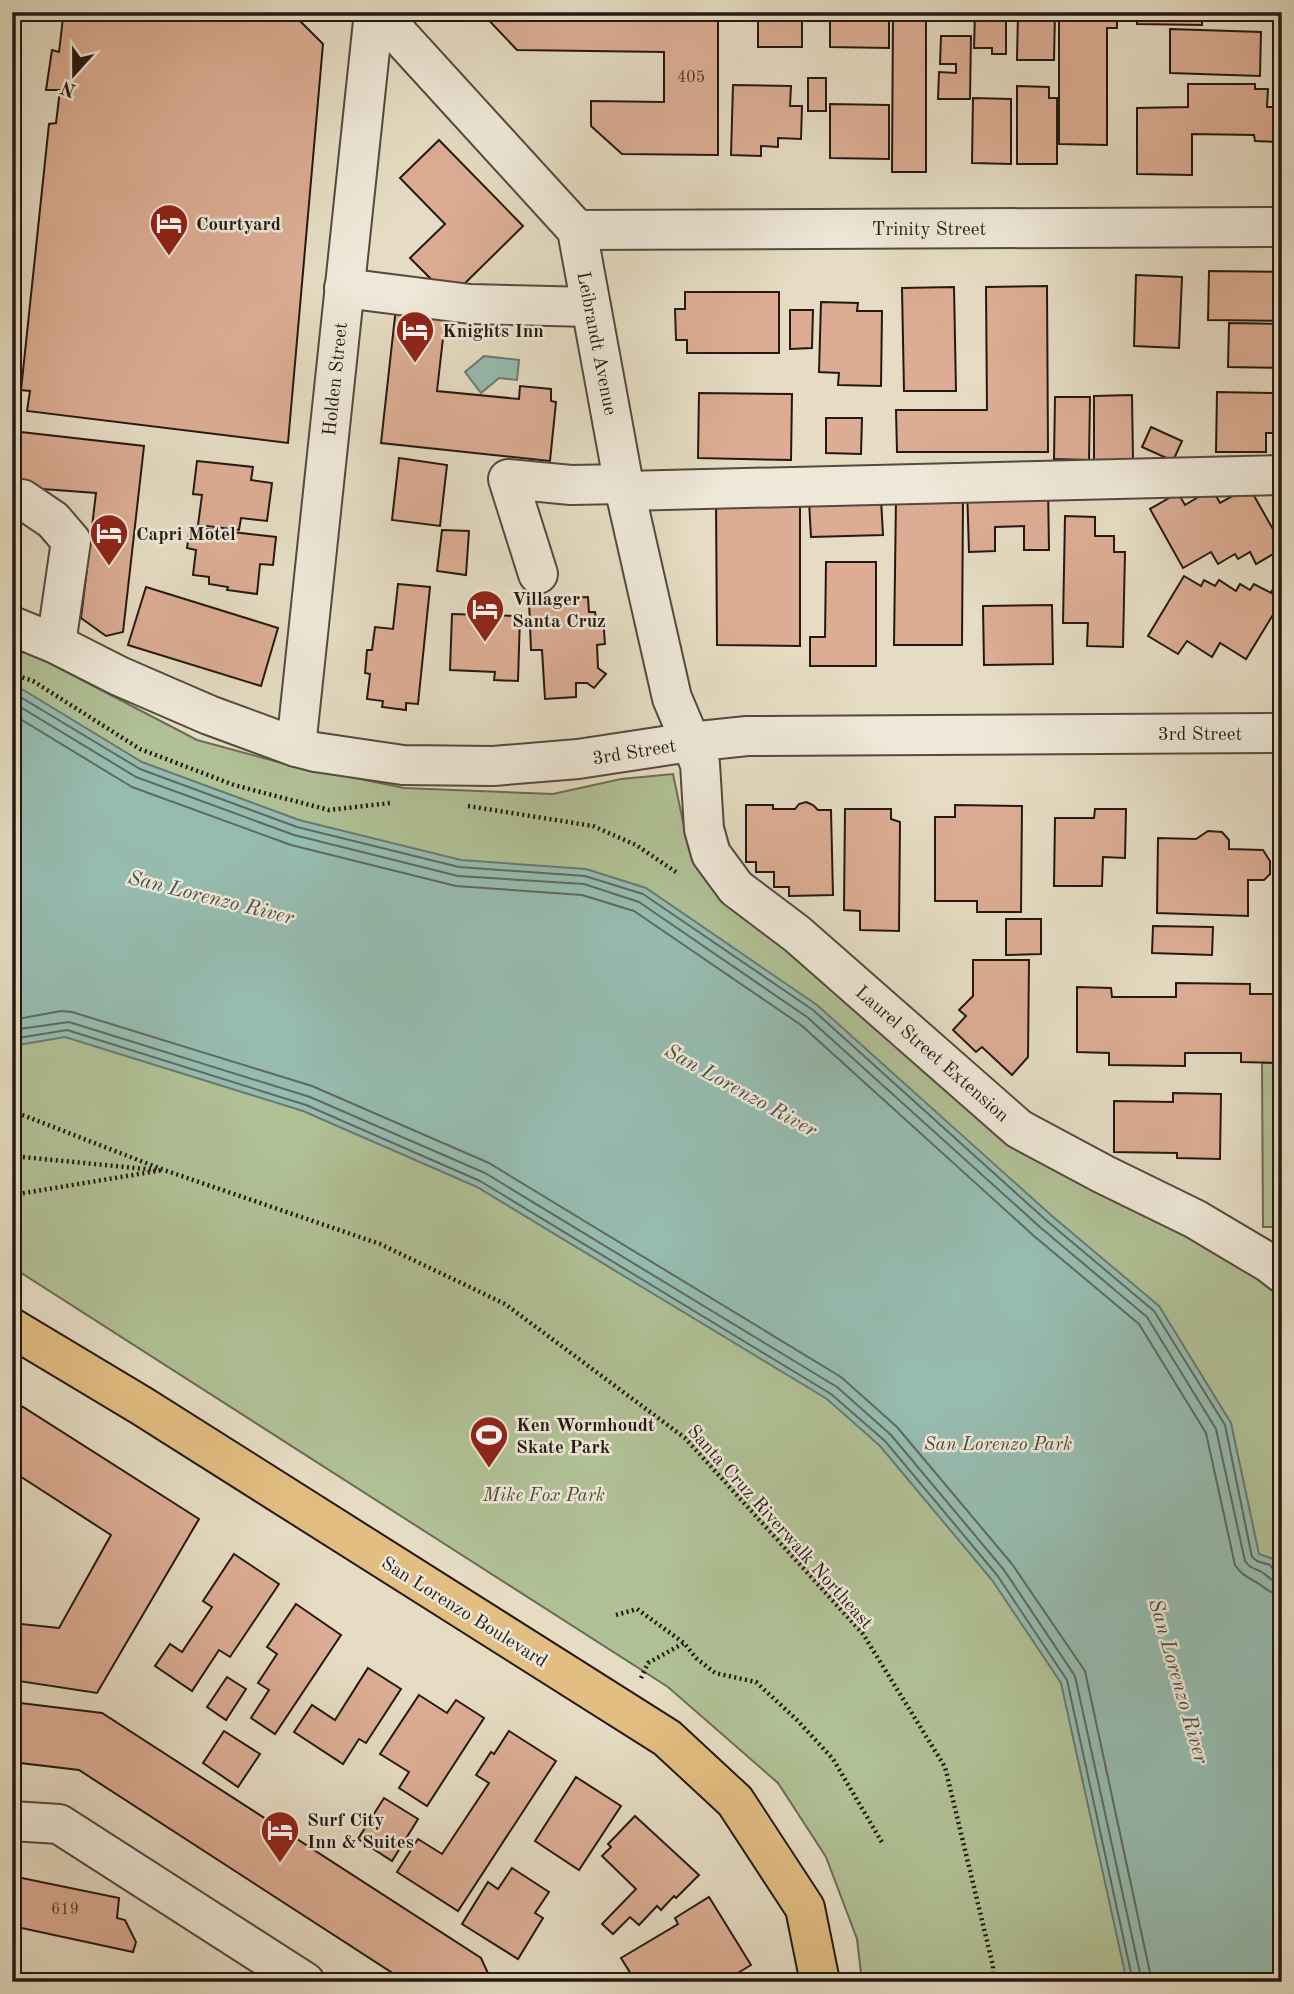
<svg xmlns="http://www.w3.org/2000/svg" width="1294" height="1994" viewBox="0 0 1294 1994" font-family="'Old Standard TT',serif">
	<style>
		.green { fill: #b1c196; stroke: #6b6c54; stroke-width: 2 }
		.water { fill: #96bcb0; stroke: #697a71; stroke-width: 2 }
		.lines { fill: none; stroke-linecap: round; stroke-linejoin: round }
		.shore { stroke: #5e6a61; stroke-width: 2 }
		.building { fill: #dcad94; stroke: #251812; stroke-width: 2 }
		.minor-casing { stroke: #55493e; stroke-width: 42 }
		.major-casing { stroke: #251812; stroke-width: 42 }
		.path { stroke: #251812; stroke-width: 4.5; stroke-dasharray: 2 3.5; stroke-linecap: butt }
		.minor { stroke: #eee8d8; stroke-width: 38 }
		.major { stroke: #e2be82; stroke-width: 38 }
		.labels { text-anchor: middle; stroke-width: 5; stroke-linejoin: round; paint-order: stroke }
		.number-label { font-size: 16px; fill: #533d32 }
		.poi-label { font-size: 19px; font-weight: bold; fill: #251812; stroke: #eee8d8; text-anchor: start }
		.street-label { font-size: 19px; fill: #251812; stroke: #eee8d8 }
		.park-label { font-size: 19px; font-style: italic; fill: #4f4b3a; stroke: #eee8d8 }
		.water-label { font-size: 21px; font-style: italic; fill: #4d5149; stroke: #eee8d8 }
	</style>
	<rect width="100%" height="100%" fill="#e5dcc3"/>
	<filter id="stains"><feTurbulence type="fractalNoise" baseFrequency=".00286" numOctaves="4"/><feColorMatrix values="0 0 0 0 .2 0 0 0 0 .09 0 0 0 0 .02 0 0 0 .5 -.17"/></filter>
	<radialGradient id="worn" r=".72"><stop offset=".6" stop-color="#630" stop-opacity="0"/><stop offset="1" stop-color="#630" stop-opacity=".3"/></radialGradient>
	<g class="green">
		<path d="M12,650l20,4 165,86 85,23 122,25 149,6 68,-15 52,-5 14,67 49,47 283,241 263,150v703h-420l-5,-43 -31,-82 -48,-74 -110,-96 -656,-420z"/>
		<path d="M1262,1063h20v164h-19z"/>
	</g>
	<g class="water">
		<path d="M484,356l35,4 -2,20 -18,-2 -18,15 -16,-21z"/>
		<path d="M12,683l130,79 157,58 162,40 125,9 60,19 171,117 235,211 107,90 72,117 28,131 17,6 6,18v404h-155l-66,-299 -69,-103 -112,-134 -53,-47 -350,-212 -174,-76 -238,-74 -53,9z"/>
	</g>
	<g class="lines">
		<g class="shore">
			<path d="M12,692l128,77 157,58 162,40 126,9 58,18 170,116 234,211 107,90 71,114 27,132 5,4 13,4 6,8 6,1"/>
			<path d="M12,702l124,75 158,58 164,41 126,8 55,18 168,115 234,211 106,89 69,112 29,132c5,7 8,7 15,10 9,5 11,11 22,12"/>
			<path d="M12,714l120,73 159,58 165,41 126,9 52,16 167,114 233,211 105,88 67,109 29,132c6,9 11,11 19,16 12,6 12,12 28,13"/>
			<path d="M12,1020l49,-9 11,1 240,74 177,77 352,214 56,50 115,137 73,107 67,311"/>
			<path d="M12,1030l57,-8 241,75 175,76 352,214 54,48 113,135 71,106 67,306"/>
			<path d="M12,1039l55,-9 239,75 174,76 351,213 54,47 112,134 70,105 66,302"/>
		</g>
	</g>
	<g class="building">
		<path d="M54,12h237l32,32 -35,399 -261,-32 3,-20 -9,-1 28,-266 7,-1 4,-33h-14l6,-40 7,2 4,-34 -9,-1z"/>
		<path d="M481,12h237v143l-96,-1 -31,-28v-25l73,1v-50l-147,-2z"/>
		<rect x="758" y="12" width="44" height="35"/>
		<path d="M830,12h59v36l-59,-1z"/>
		<path d="M893,12h33v160h-34z"/>
		<path d="M975,12h31v42h-14v-6h-18z"/>
		<path d="M1018,12h37l-1,48h-37z"/>
		<path d="M1059,12h58v16h-10v117l-48,-1z"/>
		<path d="M1137,12h65v13l-65,-1z"/>
		<path d="M1170,29l91,3 -1,44 -90,-3z"/>
		<path d="M941,36h30l-1,63h-32l1,-27 17,1v-9h-16z"/>
		<rect x="808" y="78" width="18" height="33"/>
		<path d="M1188,84h67v5h13l-1,18h11l-1,35 -22,-1 -1,-6 -62,-1v41l-55,-1v-66l51,-1z"/>
		<path d="M733,85l58,1 -1,20h12l-1,33 -23,-1v9l-17,-1v10l-30,-1z"/>
		<path d="M1017,86l32,1v11h8v66h-40z"/>
		<path d="M973,98l38,1v65l-39,-1z"/>
		<path d="M830,104l59,1v54l-59,-1z"/>
		<path d="M439,140l84,86 -73,72 -40,-40 35,-34 -45,-46z"/>
		<path d="M1209,271l73,1v49l-74,-1z"/>
		<path d="M1136,275l46,2 -3,71 -45,-2z"/>
		<path d="M1047,286l1,166h-151l-1,-42h91l-1,-123z"/>
		<path d="M954,287l2,104h-52l-2,-103z"/>
		<path d="M685,292h94v61h-92v-13h-11l-1,-31h10z"/>
		<path d="M397,298l50,5 -10,88 82,8 1,-13 31,3v12l5,1 -6,59 -169,-18z"/>
		<path d="M821,302l37,1 -1,8h25l-1,75 -43,-1 1,-12 -20,-1z"/>
		<path d="M790,310h23l-1,38 -22,1z"/>
		<path d="M1229,323l53,1v44l-54,-1z"/>
		<path d="M1217,392l60,1v40h-11v19h-50z"/>
		<path d="M699,393l93,1 -1,66 -93,-2z"/>
		<path d="M1132,395l1,65h-39v-64z"/>
		<path d="M1055,397h35l-1,63 -35,-1z"/>
		<path d="M826,418h36l-1,36 -35,-1z"/>
		<path d="M1151,427l31,14 -9,20 -31,-14z"/>
		<path d="M12,431l132,15 -21,186 -17,4 -25,-18 15,-125 -67,-5 -17,27z"/>
		<path d="M399,458l48,7 -7,61 -48,-6z"/>
		<path d="M197,461l56,6 -2,13 21,3 -5,38 -26,-3 -2,12 -41,-5 4,-30 -9,-1z"/>
		<path d="M1048,486l1,64h-25v-24l-29,1v24l-26,1 -2,-65z"/>
		<path d="M1249,487l33,58v4l-26,15 -6,-12 -12,7 -3,-5 -17,10 -7,-12 -28,16 -33,-59 28,-16 7,12 27,-16 8,14z"/>
		<path d="M716,498h84v148l-83,-1z"/>
		<path d="M896,498h67l-1,147h-68z"/>
		<path d="M881,499l2,36 -72,2 -2,-36z"/>
		<path d="M1065,516l30,1v19h19v16h11l-2,95 -36,-1 1,-23h-25z"/>
		<path d="M190,527l86,10 -3,28 -13,-1 -3,30 -30,-4 1,-3 -19,-3v-7l-16,-2 3,-25 -9,-2z"/>
		<path d="M442,530l27,1 -3,44 -29,-4z"/>
		<path d="M826,562h50v104h-66v-29h15z"/>
		<path d="M1184,576l17,10 3,-6 11,6 4,-6 17,11 4,-7 10,6 4,-6 17,9 3,-6 8,5v8l-36,59 -26,-16 -8,14 -25,-16 -9,13 -30,-18z"/>
		<path d="M398,584l32,3 -12,117 -12,-1v7l-24,-3 1,-6 -16,-2 3,-25 -5,-1 2,-23h5l3,-23 18,2z"/>
		<path d="M146,587l132,41 -17,58 -133,-41z"/>
		<path d="M588,597l1,15h6l1,6h7l2,26 -8,1 1,23 8,6 -12,14 -7,-5h-11v14l-31,2 -3,-49h-11l-2,-50z"/>
		<path d="M1052,605l1,59 -69,1 -1,-59z"/>
		<path d="M452,614l68,2 -2,65 -24,-1 1,-8 -45,-2z"/>
		<path d="M806,802l7,3 5,5h13l2,85 -44,1v-9h-15v-15h-18v-10h-10v-57h27v4h22l4,-5z"/>
		<path d="M955,805l67,1 -1,106h-44v-11h-42v-84h20z"/>
		<path d="M845,809h46v10l9,3 -1,109 -39,-1v-19l-16,-1z"/>
		<path d="M1095,809h31l-1,49 -22,-1 -1,29h-48l1,-68h39z"/>
		<path d="M1208,831l14,1 7,8v9l34,1 7,11v13l-6,6h-16v36l-91,-3 1,-75 38,1z"/>
		<path d="M1006,919h35v35l-35,1z"/>
		<path d="M1153,926l60,1 -1,28 -60,-2z"/>
		<path d="M973,960h56l-1,97 -16,18 -30,-28 -6,5 -23,-22 13,-14 -7,-6 14,-14z"/>
		<path d="M1176,983l74,1v10h32v69l-41,-1v-9h-56v13l-76,-1v-12l-32,-1v-65l34,1 1,9h64z"/>
		<path d="M1173,1093l48,1 -1,65 -43,-1v-5l-63,-1v-51l59,1z"/>
		<path d="M12,1403l11,4 176,112 -102,174 -85,-13v-57l47,5 52,-93 -99,-64z"/>
		<path d="M234,1554l45,30 -49,73 -11,-7 -27,41 -37,-25 15,-22 12,8 30,-45 -9,-6z"/>
		<path d="M296,1604l45,31 -66,99 -24,-16 18,-28 -11,-7 19,-29 -10,-7z"/>
		<path d="M368,1668l33,21 -35,54 -7,-4 -16,25 -49,-32 18,-27 23,15z"/>
		<path d="M227,1677l19,12 -20,31 -19,-13z"/>
		<path d="M419,1695l28,18 9,-13 28,18 -57,88 -28,-18 10,-16 -29,-18z"/>
		<path d="M12,1702l90,11 379,245 11,24h-106l11,-6 -318,-206 -67,-8z"/>
		<path d="M224,1731l36,23 -22,33 -35,-24z"/>
		<path d="M509,1731l47,30 -98,150 -61,-39 21,-33 24,15 47,-71 -13,-8 15,-23 3,2z"/>
		<path d="M576,1777l45,29 -42,64 -44,-29z"/>
		<path d="M384,1798l34,21 -26,42 -34,-22z"/>
		<path d="M635,1816l64,59 -23,23 -2,-2 -13,14 -4,-4 -18,19 -9,-8 -17,17 -11,-10 34,-35 -34,-33 9,-9 -3,-3z"/>
		<path d="M512,1868l37,24 -14,21 8,5 -25,41 -56,-35 26,-42 10,7z"/>
		<path d="M12,1876l107,22 -2,20 8,2 11,22 -3,10 -121,-26z"/>
		<path d="M709,1897l42,68 -28,17h-11l-4,-7 -11,7h-3l-2,-4 -6,4h-50l-15,-24 57,-34 -3,-6z"/>
	</g>
	<g class="lines">
		<g class="minor-casing">
			<g id="minor">
				<path d="M378,12l199,218 48,261 47,207 28,66 4,65 7,25 25,34 61,46 222,195 84,45 92,45 74,44 13,10"/>
				<path d="M577,230l705,-3"/>
				<path d="M344,288l126,16 121,3"/>
				<path d="M625,491l657,-16"/>
				<path d="M22,499l31,21 18,21 -15,103"/>
				<path d="M538,574l-30,-95 63,6 53,-1"/>
				<path d="M12,626l44,18 63,32 90,39 87,32 19,5 88,13 90,1 85,-7 112,-17 57,-6 535,-3"/>
				<path d="M296,747l78,-735"/>
				<path d="M12,1821l47,3 246,158"/>
			</g>
		</g>
		<g class="major-casing">
			<path id="major" d="M12,1328l130,78 525,332 68,63 70,107 15,74"/>
		</g>
		<g class="path">
			<path d="M12,674l21,7 107,68 94,36 95,25 61,-7"/>
			<path d="M468,806l125,20 43,19 40,27"/>
			<path d="M12,1111l152,59 216,74 125,60 180,134 178,196 82,133 48,199v16"/>
			<path d="M12,1156l144,14"/>
			<path d="M12,1195l151,-25"/>
			<path d="M616,1615l21,-6 47,34 12,15 19,15 41,9 41,38 36,39 50,85"/>
			<path d="M641,1678l7,-15 36,-20"/>
		</g>
		<use href="#minor" class="minor"/>
		<use href="#major" class="major"/>
	</g>
	<defs>
		<g id="hotel-pin" transform="scale(2.0125)"><path d="M0 17L-7.5 6A9.5 9.5 0 1 1 7.5 6Z" fill="#8f2418" stroke="#eee8d8"/><path d="M-6-4.5h1.5V1H6V5H4.5V3h-9V5H-6ZM-4 0a1.8 1.8 0 1 1 3.6 0ZM.5 0V-2.5h3Q6-2.5 6 0Z" fill="#fff"/></g>
		<g id="stadium-pin" transform="scale(2.0125)"><path d="M0 17L-7.5 6A9.5 9.5 0 1 1 7.5 6Z" fill="#8f2418" stroke="#eee8d8"/><path d="M0-5a6.5 5 0 1 0 0 10a6.5 5 0 1 0 0-10ZM-3.5-1.8h7v3.6h-7Z" fill="#fff"/></g>
	</defs>
	<g fill-rule="evenodd">
		<use href="#hotel-pin" x="169" y="223"/>
		<use href="#hotel-pin" x="415" y="330"/>
		<use href="#hotel-pin" x="109" y="533"/>
		<use href="#hotel-pin" x="485" y="609"/>
		<use href="#stadium-pin" x="489" y="1435"/>
		<use href="#hotel-pin" x="280" y="1830"/>
	</g>
	<g class="labels">
		<g class="number-label">
			<text x="691" y="82">405</text>
			<text x="65" y="1914">619</text>
		</g>
		<g class="poi-label">
			<text x="196" y="230">Courtyard</text>
			<text x="442" y="337">Knights Inn</text>
			<text x="136" y="540">Capri Motel</text>
			<text x="512" y="605">Villager<tspan x="512" dy="22">Santa Cruz</tspan></text>
			<text x="516" y="1431">Ken Wormhoudt<tspan x="516" dy="22">Skate Park</tspan></text>
			<text x="307" y="1826">Surf City<tspan x="307" dy="22">Inn &amp; Suites</tspan></text>
		</g>
		<g class="street-label">
			<text x="929" y="235">Trinity Street</text>
			<text transform="translate(598 343) rotate(79)" y="7">Leibrandt Avenue</text>
			<text transform="translate(334 379) rotate(-84)" y="7">Holden Street</text>
			<text x="1200" y="740">3rd Street</text>
			<text transform="translate(634 751) rotate(-9)" y="7">3rd Street</text>
			<text transform="translate(933 1053) rotate(41)" y="7">Laurel Street Extension</text>
			<text transform="translate(781 1526) rotate(48)" y="7">Santa Cruz Riverwalk Northeast</text>
			<text transform="translate(465 1611) rotate(32)" y="7">San Lorenzo Boulevard</text>
		</g>
		<g class="park-label">
			<text x="998" y="1450">San Lorenzo Park</text>
			<text x="544" y="1501">Mike Fox Park</text>
		</g>
		<g class="water-label">
			<text transform="translate(211 897) rotate(14)" y="7">San Lorenzo River</text>
			<text transform="translate(741 1090) rotate(29)" y="7">San Lorenzo River</text>
			<text transform="translate(1179 1681) rotate(74)" y="7">San Lorenzo River</text>
		</g>
	</g>
	<rect width="1294" height="1994" fill="none" stroke="#e5dcc3" stroke-width="42"/>
	<rect x="14" y="14" width="1266" height="1966" fill="none" stroke="#251812" stroke-width="3.5"/>
	<rect x="21" y="21" width="1252" height="1952" fill="none" stroke="#251812" stroke-width="2"/>
	<g transform="translate(74 74) rotate(201)" stroke="#eee8d8" stroke-width="5" paint-order="stroke">
	<path d="M0-5L12 26L0 18L-12 26Z" fill="#251812"/>
	<text y="-10" font-size="19" font-weight="bold" text-anchor="middle" fill="#251812">N</text>
	</g>
	<rect width="100%" height="100%" filter="url(#stains)"/>
	<rect width="100%" height="100%" fill="url(#worn)"/>
</svg>
